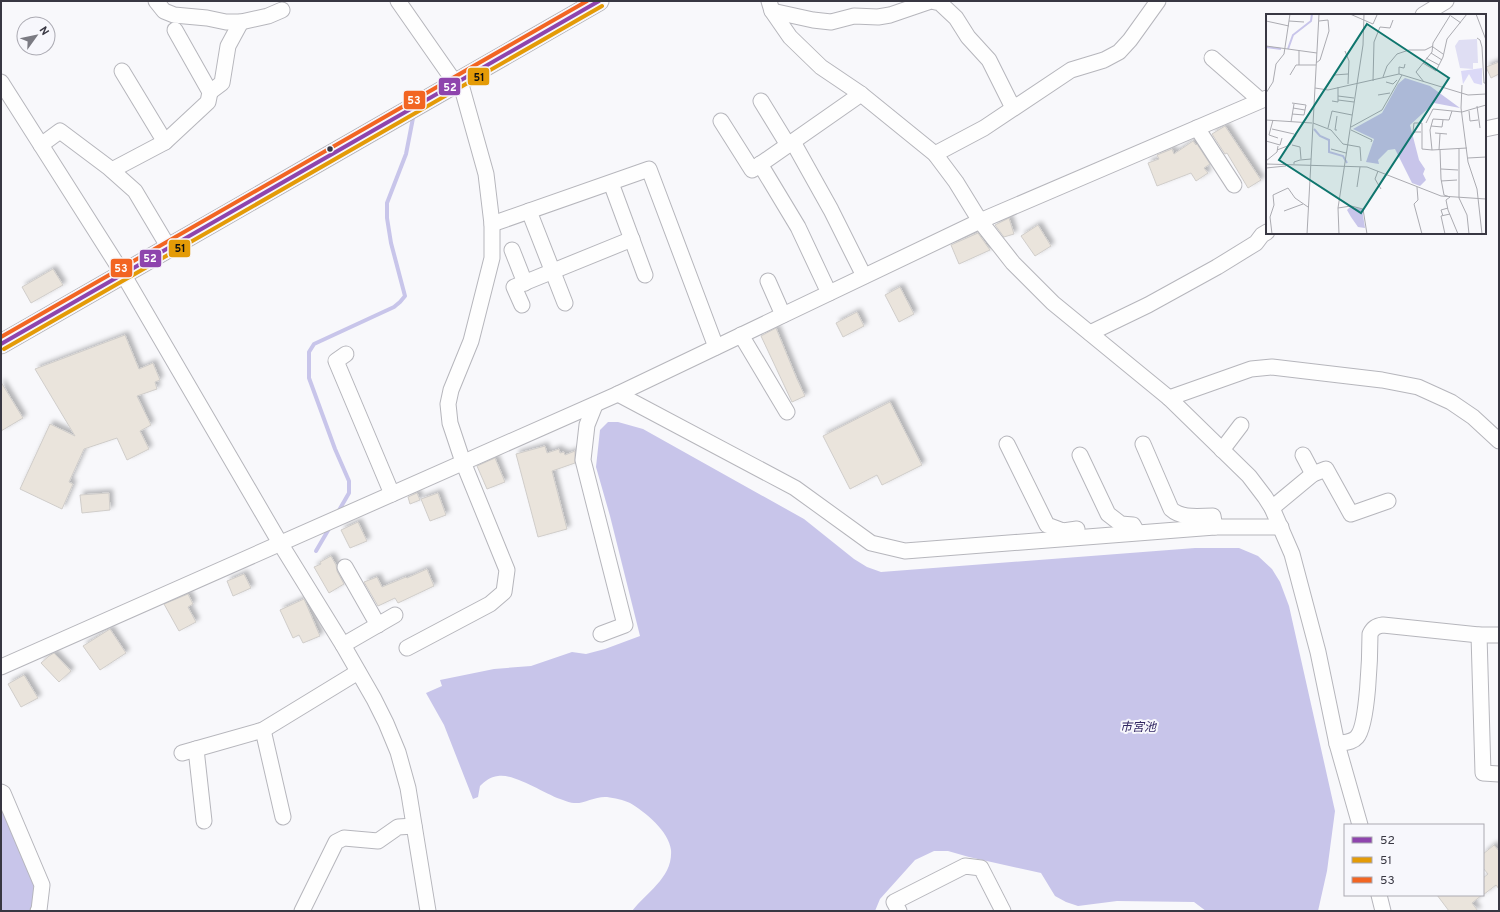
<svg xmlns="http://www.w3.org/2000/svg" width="1500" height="912" viewBox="0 0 1500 912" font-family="Overpass,'Noto Sans JP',sans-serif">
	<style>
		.water { fill: #c8c5ea }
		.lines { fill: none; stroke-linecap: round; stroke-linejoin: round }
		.stream { stroke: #c8c5ea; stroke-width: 4 }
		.building { fill: #eae4dc; stroke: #d0cdca; filter: url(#shadow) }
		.minor-casing { stroke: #b6b6bc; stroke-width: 17 }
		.major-casing { stroke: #b6b6bc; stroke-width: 21 }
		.minor { stroke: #fefefe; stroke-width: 15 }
		.major { stroke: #fefefe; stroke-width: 19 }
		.bus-1-casing { stroke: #f7f7fc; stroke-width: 7 }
		.bus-2-casing { stroke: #f7f7fc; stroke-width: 7 }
		.bus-3-casing { stroke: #f7f7fc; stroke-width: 7 }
		.bus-1 { stroke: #8e44ad; stroke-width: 4 }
		.bus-2 { stroke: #e49b07; stroke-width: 4 }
		.bus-3 { stroke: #f26522; stroke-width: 4 }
		.bus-dot { fill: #383742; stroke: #f7f7fc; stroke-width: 1.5 }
		.labels { text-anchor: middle; stroke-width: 4; stroke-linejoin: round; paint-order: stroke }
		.water-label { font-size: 12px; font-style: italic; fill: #302561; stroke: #f7f7fc }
		.inset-river { fill: none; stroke: #c8c5ea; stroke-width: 2 }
		.inset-road { fill: none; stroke: #ababb1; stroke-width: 1 }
		.view { fill: #0f766e; fill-opacity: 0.15; stroke: #0f766e; stroke-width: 2 }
		.inset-edge { fill: none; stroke: #383742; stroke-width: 2 }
		.line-badge { stroke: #f7f7fc; stroke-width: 1.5 }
		.badge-label { font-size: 11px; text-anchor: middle; font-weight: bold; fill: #fff }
		.pale-badge-label { font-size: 11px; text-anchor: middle; font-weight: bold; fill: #111 }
	</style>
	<defs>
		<filter id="shadow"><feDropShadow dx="3.5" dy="-3.5" stdDeviation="2" flood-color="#0004"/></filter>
	</defs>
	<rect width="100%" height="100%" fill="#f8f8fb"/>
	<g class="water">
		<path d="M608,422h10l25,7 161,90 50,40 13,8 14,5 314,-24h44l19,8 14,13 8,13 9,24 46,205 -8,60 -9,40h-112l-12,-9 -77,-1 -39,5 -12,-4 -11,-6 -14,-23 -72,-16 -21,-6h-14l-19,9 -35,39 -5,12h-243c15,-19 41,-34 39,-61 -2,-19 -26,-38 -41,-47 -6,-3 -16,-5 -23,-6 -12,-1 -23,7 -33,6 -3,0 -8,-2 -11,-3 -17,-5 -48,-27 -65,-24 -8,1 -13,5 -18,10l-2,11 -5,2 -29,-74 -18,-32 16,-7 -2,-6 54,-11 37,-3 41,-14 14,2 19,-5 35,-13 -30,-120 -14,-49 4,-37z"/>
		<path d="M1,806l34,78 1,14 -5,13h-30z"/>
	</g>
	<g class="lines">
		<g class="stream">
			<path d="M338,512l11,-19v-12l-14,-32 -26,-71v-26l5,-8 80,-37 6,-5 5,-6 -14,-53 -4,-25v-15l19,-49 7,-36"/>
			<path d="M316,551l14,-24"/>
		</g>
	</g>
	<g class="building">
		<path d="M1499,62v12l-8,4 -5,-11z"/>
		<path d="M1225,126l36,54 -13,8 -21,-35 -2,1 -13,-20z"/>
		<path d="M1193,141l3,4 1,-1 13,20 -6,4 4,5 -12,8 -5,-8 -34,13 -9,-23 11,-4 -2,-4 15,-6 2,5z"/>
		<path d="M1009,218l5,16 -10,3 -9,-12z"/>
		<path d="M1038,225l13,21 -16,10 -14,-20z"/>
		<path d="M978,233l12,17 -31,14 -8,-19z"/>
		<path d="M53,269l10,16 -32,18 -9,-16z"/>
		<path d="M900,287l14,27 -15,8 -14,-27z"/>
		<path d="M857,312l7,14 -21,11 -7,-14z"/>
		<path d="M776,328l21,51 8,17 -13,6 -31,-66z"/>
		<path d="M125,335l14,34 14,-6 7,17 -5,2 2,7 -20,7 14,29 -11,6 9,18 -22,11 -10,-22 -33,11 -15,33 4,2 -11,25 -42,-20 30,-65 25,12 -40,-67z"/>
		<path d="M1,382l22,36 -22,13z"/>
		<path d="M890,402l32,63 -40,20 -5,-10 -27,14 -27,-53z"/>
		<path d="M545,446l2,7 12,-4 1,4 4,-1 1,3 10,-4v12l-23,8 15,58 -29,8 -22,-83z"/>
		<path d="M495,458l10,24 -18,7 -10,-23z"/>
		<path d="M109,493l1,17 -28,3 -2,-18z"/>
		<path d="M417,493l3,7 -10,4 -2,-7z"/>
		<path d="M438,493l8,22 -16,6 -9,-22z"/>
		<path d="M358,522l9,19 -17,7 -9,-18z"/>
		<path d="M331,556l5,9 1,6 7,13 -15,9 -15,-26 7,-3 -1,-2z"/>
		<path d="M427,569l7,17 -36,17 -3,-5 -17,8 -14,-24 13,-5 5,10 24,-10 1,1z"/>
		<path d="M244,574l7,14 -18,8 -6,-15z"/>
		<path d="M188,594l5,10 -5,3 8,15 -17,9 -15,-27z"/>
		<path d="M304,599l16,37 -17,7 -4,-8 -6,3 -13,-28z"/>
		<path d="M110,629l16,24 -26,17 -17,-24z"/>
		<path d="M54,653l17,18 -12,11 -18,-19 8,-7z"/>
		<path d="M24,675l14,23 -17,9 -13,-23z"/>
		<path d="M1494,845l5,6v38l-3,-4 -13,10v-17l5,-4 -5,-6v-14z"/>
		<path d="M1437,895h45l-10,8 6,8h-29z"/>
	</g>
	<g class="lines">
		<g class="minor-casing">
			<g id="minor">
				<path d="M156,1l8,10 10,4 33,3 19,4h15l27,-6 14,-6"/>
				<path d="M398,1l58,83"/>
				<path d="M769,1l3,10 18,26 31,30 40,27 74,60 21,28 24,39 33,42 40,40 116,95 80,78 16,21 7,11 20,46 26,98 19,92 23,81"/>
				<path d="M772,11l41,9 18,2 23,-6 24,1 12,-2 41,-14 9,2 16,15 12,19 21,23 24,48"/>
				<path d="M1423,15l23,-14"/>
				<path d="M1212,58l48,42"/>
				<path d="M122,71l43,71"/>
				<path d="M1,82l122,192 157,269 63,102 31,54 12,24 12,29 10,36 20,123"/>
				<path d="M210,92l12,-9 6,-37 13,-24"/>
				<path d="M761,101l27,44"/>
				<path d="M721,121l31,49 109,-76"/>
				<path d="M1197,128l37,57"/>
				<path d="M1485,129l14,-3"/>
				<path d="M793,142l38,68 33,66"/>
				<path d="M41,145l19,-14 48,36 27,24 34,57"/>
				<path d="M935,154l49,-26 87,-58 33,-10 15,-8 11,-12 28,-39"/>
				<path d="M760,164l38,63 31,66"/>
				<path d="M112,170l53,-28 43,-40 2,-10 -35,-62"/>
				<path d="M611,183l34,92"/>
				<path d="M529,211l36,92"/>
				<path d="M492,224l157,-55 67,178"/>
				<path d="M512,250l13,33"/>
				<path d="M768,281l15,34"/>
				<path d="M522,305l-8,-18 118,-48"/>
				<path d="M1090,333l58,-28 69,-38 39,-24 6,-8 5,-3"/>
				<path d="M741,335l46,77"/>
				<path d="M346,354l-10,7 56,133"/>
				<path d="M618,394l177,94 76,55 34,8 310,-24h66"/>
				<path d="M1169,398l82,-29 21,-2 110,13 36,7 33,15 22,15 26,24"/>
				<path d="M595,405l-8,20 -4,35 42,165 -24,9"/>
				<path d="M1007,444l40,81 16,6 14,-2"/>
				<path d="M1143,444l28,65c11,10 28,7 42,7l2,11"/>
				<path d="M1222,450l19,-25"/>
				<path d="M1080,455l28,59 13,10 12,1 4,7"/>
				<path d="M1303,455l10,19"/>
				<path d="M1272,508l41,-34 13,-5 25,45 37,-13"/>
				<path d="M345,567l33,58"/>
				<path d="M1479,635l4,138 16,1"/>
				<path d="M343,645l52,-30"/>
				<path d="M407,648l83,-44 14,-12 3,-22 -44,-108 -13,-39 -2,-19 3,-14 20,-49 21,-83v-34l-6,-50 -26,-93"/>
				<path d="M1,667l617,-273 362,-173 287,-123"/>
				<path d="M263,730l20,87"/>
				<path d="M1337,744c7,-2 15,-1 20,-7 11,-12 13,-84 13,-103 3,-6 6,-8 13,-9l96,10h20"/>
				<path d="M196,749l8,72"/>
				<path d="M182,753l81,-23 95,-58"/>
				<path d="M1,792l2,1 39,92 -3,25 -1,1"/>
				<path d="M1379,895l4,16"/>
				<path d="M302,911l34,-69 8,-4 34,3 20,-14 16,-1"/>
				<path d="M899,911l-5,-9 71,-36 16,2 22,43"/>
			</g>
		</g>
		<g class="major-casing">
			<path id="major" d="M1,344l598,-343"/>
		</g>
		<use href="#minor" class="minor"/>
		<use href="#major" class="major"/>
		<g class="bus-1-casing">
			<path id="bus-1" d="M1,344l598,-343"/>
		</g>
		<g class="bus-2-casing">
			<path id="bus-2" d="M4,349l598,-343"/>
		</g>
		<g class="bus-3-casing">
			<path id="bus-3" d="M1,337l586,-336"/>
		</g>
		<use href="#bus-1" class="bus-1"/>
		<use href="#bus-2" class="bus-2"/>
		<use href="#bus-3" class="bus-3"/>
	</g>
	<circle class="bus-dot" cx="330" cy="149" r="3.5"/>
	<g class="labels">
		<g class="water-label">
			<text x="1138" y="731">市宮池</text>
		</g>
	</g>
	<g transform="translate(1266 14)">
		<rect width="220" height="220" fill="#f8f8fb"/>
		<path d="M211,25l1,24h-5v6l-13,-1 -5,-22 4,-6z" fill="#dfdef3"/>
		<path d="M216,54v17l-8,-2 -5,-9 -6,10 -2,-13z" fill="#dbd9f7"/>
		<path d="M139,64l25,8 30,22 -26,-5 -24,22 9,35 6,9 -2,5 3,6 -6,6 -8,-3 -17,-34 -7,1 -10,10 1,4 -13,-2 8,-23 -21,-10 29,-16 16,-29zM84,193l12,2 3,19 -7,-1 -7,-10 -4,-7z" fill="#c8c5ea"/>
		<path class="inset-river" d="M0,33l15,2M22,35l5,-14 18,-14 1,-7M48,115l6,7 9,4v12l14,4 4,7"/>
		<path class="inset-road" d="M84,0l23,10 4,-9M210,0l10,26M185,2l10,7M0,7l23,5M23,7l15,1M211,24l3,2 2,7 2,36h2M91,26l7,-12M0,32l51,7M167,33l10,7M33,36v15M79,37l4,10 -1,23M165,39l11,7M160,44l13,7M50,49l4,-3 9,-29 -1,-11 -9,1M157,49l13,8 7,-14 4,-18 20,-25M133,60v-7l5,1 1,-4M24,61l6,-10h20M117,63l4,-11 10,-12 12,-4h16l8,-4M107,67l1,-39 6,-15 10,1 3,-8M120,68l7,2 4,-4M158,68l-8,-10 16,-20 1,-9 18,-29M196,71l-1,23 7,54 9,27 5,45M49,74l13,2 71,-16 69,21 18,-1M59,76l9,-15 14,-1M0,79l7,-11 3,-18 8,-10 6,-40M112,81l12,-2M72,82l16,2M72,86l16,2M66,87l6,1v-15M26,89l14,2 -2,10 -12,-1M211,92l3,22M27,94l12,2M186,97l-3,9 -16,-1 -3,11 2,20 35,-2M203,97l1,10 8,-1M0,106l46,3M7,106l-4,15 9,3M25,108l3,-18M47,109l18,7 12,14 17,3 1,14M156,109v26l10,1M160,109l7,-14 29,3 24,-7M165,112l11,1 1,-7M85,113l31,-17 20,-35M62,114l4,-17 20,4M6,115l22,5M71,116h-2l2,-14M85,116l21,10 -1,2M155,118h-8l1,-9h8M169,119l12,1M0,127l14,4 2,-7M26,131l8,2 1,12M65,135l15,4M193,135v49l8,17 2,19M11,136l13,-5 6,-10M173,136l1,-16M174,136l1,29 3,16 6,2 -4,3 2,10 10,24M202,144l18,-1M0,147l11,-9 1,-6M0,150l101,3 74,29 45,3M28,150v-2l6,-2 11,-1M0,154l20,-2v-2M175,155l17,1M112,157l-3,8 6,10M175,167l16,-1M91,173l3,-20M151,173l1,13 -4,4 8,30M72,194l13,-2 12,3 4,25M18,197l19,-7M177,202l-2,-6 7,-2M6,220l-2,-17 4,-12 -1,-10 15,-7 7,10 13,9M41,220l12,-220M73,220l-1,-26 25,-163 1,-31M179,220l-4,-18 9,-2"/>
		<path class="view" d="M101,10l82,54 -88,135 -82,-53z"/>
		<rect width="220" height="220" class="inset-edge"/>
	</g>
	<g class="line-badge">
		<rect x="467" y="67" width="23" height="19" rx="4" fill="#e49b07"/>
		<rect x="438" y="77" width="23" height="19" rx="4" fill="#8e44ad"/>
		<rect x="403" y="90" width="23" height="20" rx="4" fill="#f26522"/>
		<rect x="168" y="239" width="23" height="19" rx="4" fill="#e49b07"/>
		<rect x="139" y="249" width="23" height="19" rx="4" fill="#8e44ad"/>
		<rect x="110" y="258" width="23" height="20" rx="4" fill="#f26522"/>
	</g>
	<g class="badge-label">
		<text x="450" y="91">52</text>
		<text x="414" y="104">53</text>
		<text x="150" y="262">52</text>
		<text x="121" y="272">53</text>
	</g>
	<g class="pale-badge-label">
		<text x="479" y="81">51</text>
		<text x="180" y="252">51</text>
	</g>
	<rect width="1500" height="912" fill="none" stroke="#383742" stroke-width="4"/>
	<rect x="1344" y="824" width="140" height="72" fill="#f7f7fc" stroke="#abaab2"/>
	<rect x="1352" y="837" width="20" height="6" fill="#8e44ad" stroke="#abaab2"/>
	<text x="1380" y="844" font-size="12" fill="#383742">52</text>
	<rect x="1352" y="857" width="20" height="6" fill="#e49b07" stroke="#abaab2"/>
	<text x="1380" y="864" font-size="12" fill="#383742">51</text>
	<rect x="1352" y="877" width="20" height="6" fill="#f26522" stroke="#abaab2"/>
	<text x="1380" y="884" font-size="12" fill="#383742">53</text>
	<g transform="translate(36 36) rotate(57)"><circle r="19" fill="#f7f7fc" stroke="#abaab2"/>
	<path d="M0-3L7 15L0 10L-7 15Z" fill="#7b7b83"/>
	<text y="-6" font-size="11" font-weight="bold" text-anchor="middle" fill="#383742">N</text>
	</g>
</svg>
